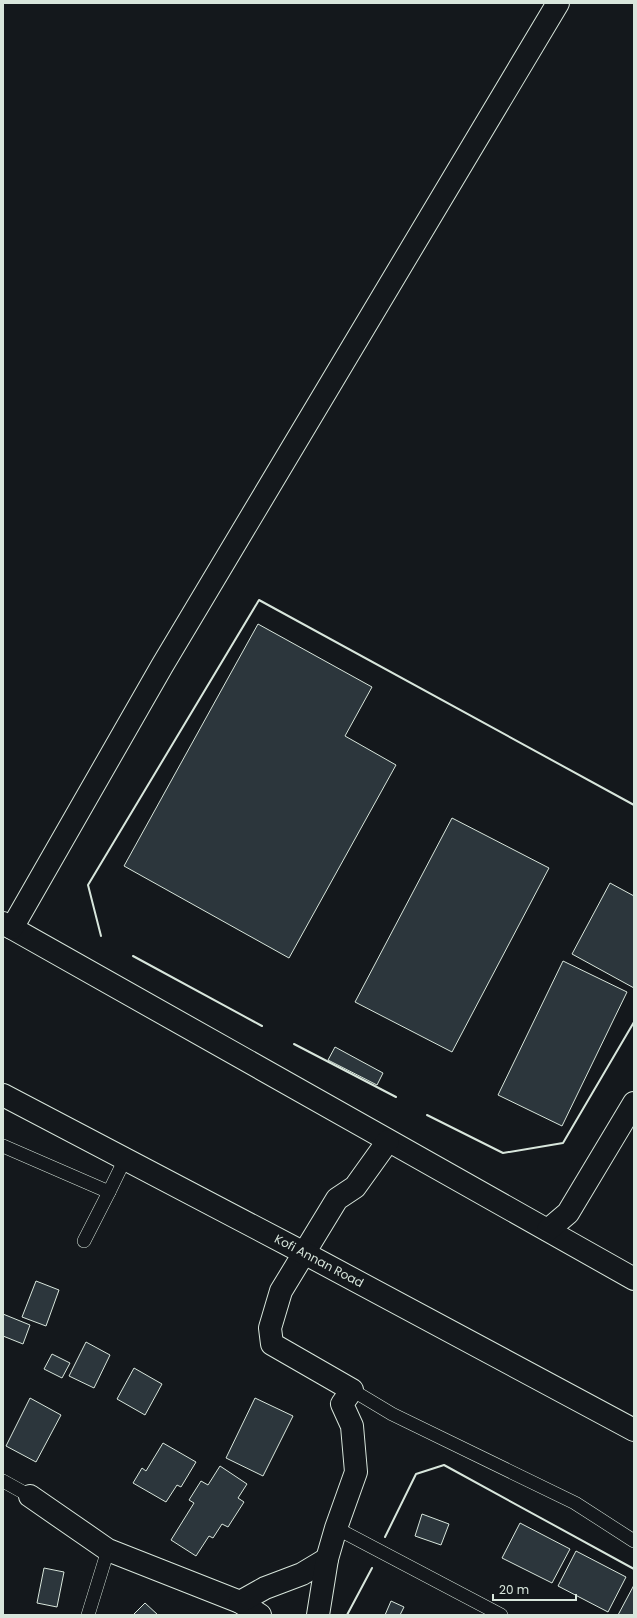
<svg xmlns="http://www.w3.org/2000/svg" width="637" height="1618" viewBox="0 0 637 1618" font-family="Poppins,sans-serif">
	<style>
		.building { fill: #2c363c; stroke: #d8e6dc }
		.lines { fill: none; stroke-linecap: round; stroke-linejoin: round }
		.service-casing { stroke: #d8e6dc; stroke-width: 14 }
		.minor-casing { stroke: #d8e6dc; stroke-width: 24 }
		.primary-casing { stroke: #d8e6dc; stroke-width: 24 }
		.service { stroke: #14181c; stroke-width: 13 }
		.minor { stroke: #14181c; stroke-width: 22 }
		.primary { stroke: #14181c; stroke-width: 22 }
		.wall { stroke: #d8e6dc; stroke-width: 2 }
		.labels { text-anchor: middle; stroke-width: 3; stroke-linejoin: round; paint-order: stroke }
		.street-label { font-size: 12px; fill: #d8e6dc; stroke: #14181c }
	</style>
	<rect width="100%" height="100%" fill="#14181c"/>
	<g class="building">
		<path d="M258,624l114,63 -27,49 51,29 -107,193 -165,-92z"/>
		<path d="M452,818l97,50 -97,184 -97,-50z"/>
		<path d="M610,883l24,13v92l-62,-34z"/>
		<path d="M563,961l64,31 -65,134 -64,-31z"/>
		<path d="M335,1047l48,26 -6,12 -49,-25z"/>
		<path d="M36,1281l23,9 -13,36 -24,-9z"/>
		<path d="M3,1314l27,11 -7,19 -20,-8z"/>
		<path d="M86,1342l24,13 -16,33 -25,-12z"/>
		<path d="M52,1354l18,9 -8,15 -18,-9z"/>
		<path d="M134,1368l28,16 -17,31 -28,-16z"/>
		<path d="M30,1398l31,17 -25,47 -30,-16z"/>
		<path d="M255,1398l38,18 -30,60 -37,-18z"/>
		<path d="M163,1443l33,19 -15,25 -4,-2 -11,17 -33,-19 9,-15 4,3z"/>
		<path d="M220,1466l27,18 -9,14 6,4 -16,25 -6,-3 -9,14 -4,-2 -13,20 -25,-16 23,-37 -5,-3 12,-19 7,4z"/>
		<path d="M422,1514l27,10 -8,21 -26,-9z"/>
		<path d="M520,1523l50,26 -18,34 -50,-25z"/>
		<path d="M576,1551l50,26 -18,35 -50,-26z"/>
		<path d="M44,1568l20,4 -7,35 -20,-4z"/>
		<path d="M634,1585v30h-16z"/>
		<path d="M391,1601l13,6 -4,8h-15z"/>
		<path d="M145,1603l13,12h-25z"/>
	</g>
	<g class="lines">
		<g class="service-casing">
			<g id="service">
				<path d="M3,1146l106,46"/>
				<path d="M84,1241l25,-49 16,-33"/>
				<path d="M352,1390l40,24 183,89 59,38"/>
				<path d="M3,1481l27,15"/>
				<path d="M336,1528l165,87"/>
				<path d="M88,1615l20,-65"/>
			</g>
		</g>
		<g class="minor-casing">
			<g id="minor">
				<path d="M3,923l631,356"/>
				<path d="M12,928l150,-262 396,-663"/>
				<path d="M548,1230l20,-17 66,-110"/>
				<path d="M30,1496l78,54 132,52 20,13"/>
				<path d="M240,1602l25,-14 37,-14 25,-15"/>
				<path d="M318,1615l9,-56 9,-31 20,-56 -4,-46 -10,-22 10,-14 -80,-46 -2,-16 11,-37 56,-92 18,-12 33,-46"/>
			</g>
		</g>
		<g class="primary-casing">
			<path id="primary" d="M3,1095l301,158 330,177"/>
		</g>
		<use href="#service" class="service"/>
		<use href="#minor" class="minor"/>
		<use href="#primary" class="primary"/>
		<g class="wall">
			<path d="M101,936l-13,-51 171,-285 375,205"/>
			<path d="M133,956l129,70"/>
			<path d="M294,1044l102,53"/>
			<path d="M427,1115l76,38 60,-10 71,-121"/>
			<path d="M385,1537l31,-63 28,-9 190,104"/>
			<path d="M347,1615l25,-47"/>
		</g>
	</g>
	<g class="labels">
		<g class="street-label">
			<text transform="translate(319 1261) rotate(28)" y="4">Kofi Annan Road</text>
		</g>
	</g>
	<rect width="637" height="1618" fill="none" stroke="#d8e6dc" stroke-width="8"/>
	<path d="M493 1594v6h83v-6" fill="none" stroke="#d8e6dc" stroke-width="2"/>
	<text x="499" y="1594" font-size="12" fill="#d8e6dc" stroke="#14181c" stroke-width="3" paint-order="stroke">20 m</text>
</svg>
